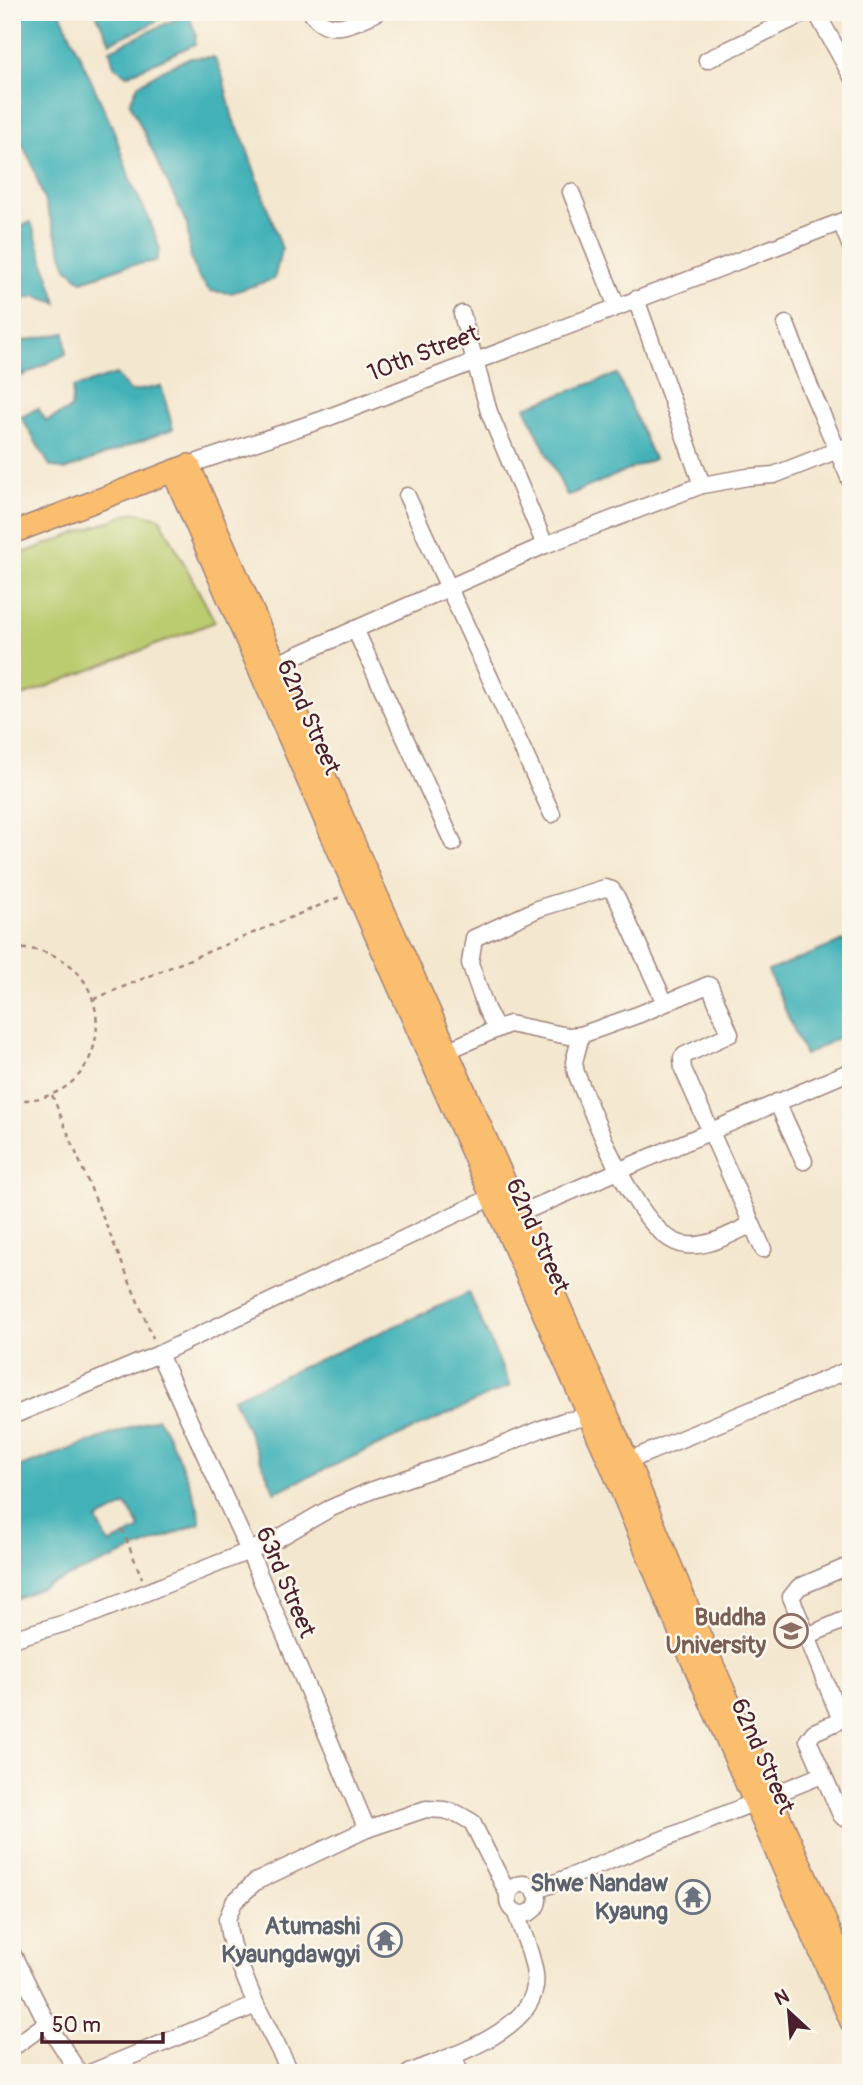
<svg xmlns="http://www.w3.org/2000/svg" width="863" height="2085" viewBox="0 0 863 2085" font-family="Pangolin,sans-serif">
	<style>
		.green { fill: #bbcc6f; stroke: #82764d; stroke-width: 2 }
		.water { fill: #42b2b8; stroke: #466872; stroke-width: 2; fill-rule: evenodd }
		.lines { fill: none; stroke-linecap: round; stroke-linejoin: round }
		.minor-casing { stroke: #9f837d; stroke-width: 19 }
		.major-casing { stroke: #9f837d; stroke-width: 24 }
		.path { stroke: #9f837d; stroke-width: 2.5; stroke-dasharray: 5 5; stroke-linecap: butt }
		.minor { stroke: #fff; stroke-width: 16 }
		.major { stroke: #fbbd6e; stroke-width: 21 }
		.labels { text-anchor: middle; stroke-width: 5; stroke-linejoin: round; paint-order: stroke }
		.street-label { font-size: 24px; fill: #4a1f2b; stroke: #fbf7ec }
		.education-label { font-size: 24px; font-weight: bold; fill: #785e54; stroke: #fbf7ec; text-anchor: end }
		.worship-label { font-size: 24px; font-weight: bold; fill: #5b616d; stroke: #fbf7ec; text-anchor: end }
	</style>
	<rect width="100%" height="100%" fill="#fbf7ec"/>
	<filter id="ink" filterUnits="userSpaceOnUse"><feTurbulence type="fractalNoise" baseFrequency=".0143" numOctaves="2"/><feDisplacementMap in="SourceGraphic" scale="14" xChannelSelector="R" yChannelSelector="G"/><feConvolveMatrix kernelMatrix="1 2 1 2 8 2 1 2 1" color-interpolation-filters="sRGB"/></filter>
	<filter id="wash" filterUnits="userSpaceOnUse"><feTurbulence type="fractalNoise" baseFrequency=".00686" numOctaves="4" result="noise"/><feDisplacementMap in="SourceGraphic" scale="28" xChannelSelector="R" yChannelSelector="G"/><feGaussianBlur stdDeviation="1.57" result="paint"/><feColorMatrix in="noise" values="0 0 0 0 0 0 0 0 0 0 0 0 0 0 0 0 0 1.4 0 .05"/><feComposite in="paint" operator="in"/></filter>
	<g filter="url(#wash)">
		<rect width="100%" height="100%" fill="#f4e7cf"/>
		<path class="green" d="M134,512l26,6 55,104 -203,78v-143z"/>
		<g class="water">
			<path d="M12,12h48l54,119 17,51 19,39 10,28 -4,12 -30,5 -44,15 -15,-13 -36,-107 -19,-36z"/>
			<path d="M95,12h76l-25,15 -36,15z"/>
			<path d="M188,13l8,21 -1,10 -68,31 -13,-9 -4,-16z"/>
			<path d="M214,57l8,17 11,45 11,22 38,108 -8,30 -43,14 -21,-2 -12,-15 -7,-17 -4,-35 -57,-121 8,-18 25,-15 26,-12z"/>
			<path d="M31,222l26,81 -22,-7 -21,6 -2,8v-79z"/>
			<path d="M65,333l1,21 -54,27v-38z"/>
			<path d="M116,374l14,18 31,-6 12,43 -108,41 -15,-4 -29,-49 17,-9 8,13 25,-12 2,-21z"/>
			<path d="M617,374l37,85 -87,37 -42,-89z"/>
			<path d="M851,938v93l-46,24 -37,-84z"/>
			<path d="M469,1293l41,93 -235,106 -42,-94z"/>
			<path d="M157,1418c11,12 45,90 43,105l-188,77v-130zM126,1505l13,20v5l-30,14 -12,-24z"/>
		</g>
	</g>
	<g filter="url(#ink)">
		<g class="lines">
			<g class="minor-casing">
				<g id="minor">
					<path d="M311,12c17,26 44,11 67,0"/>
					<path d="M816,12l35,63"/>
					<path d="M707,60l100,-48"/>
					<path d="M571,192l46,115"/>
					<path d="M841,222l10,25"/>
					<path d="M636,299l66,186"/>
					<path d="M462,314l27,98 56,133"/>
					<path d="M786,324l24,63 41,95"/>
					<path d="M189,465l135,-46 527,-201"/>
					<path d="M407,496l145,318"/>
					<path d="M355,629l98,214"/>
					<path d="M277,664l268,-119 157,-60 46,-8 26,-2 77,-30"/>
					<path d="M496,1028l-10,-19 -16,-46 4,-25 66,-30 65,-20 7,2 5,8 48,105"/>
					<path d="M581,1035l-7,27 2,11c17,41 60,159 105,171 24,6 50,-10 71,-20"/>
					<path d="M437,1055l72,-31 59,12 13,-1 59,-21 68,-29 2,1 20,48 -45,21 -3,3 1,11 80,180"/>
					<path d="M777,1102l27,59"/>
					<path d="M509,1218l342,-147"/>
					<path d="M159,1354l90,197 118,278"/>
					<path d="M12,1416l147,-62 333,-157"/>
					<path d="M620,1464l231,-95"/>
					<path d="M807,1636l44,-19"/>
					<path d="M12,1639l73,-22 164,-66 28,-12 52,-30 41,-18 128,-44 43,-18 23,-8 24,-4 11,-5"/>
					<path d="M849,1717l-35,15 -6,8 33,75 3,3h7"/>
					<path d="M841,1720l-50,-123 8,-10 52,-22"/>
					<circle cx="523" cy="1899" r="15"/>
					<path d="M535,1891l287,-116"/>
					<path d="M12,1953l35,70 32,50"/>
					<path d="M256,2005l35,68"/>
					<path d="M12,2048l35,-25"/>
					<path d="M453,2055l7,18"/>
					<path d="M90,2073l166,-68 -24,-59 -3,-13 -2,-14 7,-17 21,-20 112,-53 59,-20 18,1 14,4 14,8 36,72"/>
					<path d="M409,2073c38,-16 133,-43 126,-98 -2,-20 -13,-43 -19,-62"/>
				</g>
			</g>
			<g class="major-casing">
				<g id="major">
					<path d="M173,472l183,419 256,577 67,163 172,391"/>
					<path d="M12,533l177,-68 183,419 75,166 181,411 67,163 156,355"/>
				</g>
			</g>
			<g class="path">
				<path d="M12,949c112,-8 114,158 0,151"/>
				<path d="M94,999l246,-102"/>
				<path d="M52,1095l101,243"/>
				<path d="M122,1529l20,49"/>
			</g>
			<use href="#minor" class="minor"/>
			<use href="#major" class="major"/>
		</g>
	</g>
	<defs>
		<g id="university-ring" transform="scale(1.75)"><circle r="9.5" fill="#fbf7ec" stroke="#8d6e63" stroke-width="1.5"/><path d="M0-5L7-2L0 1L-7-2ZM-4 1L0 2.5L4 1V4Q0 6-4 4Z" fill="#8d6e63"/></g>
		<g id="temple-ring" transform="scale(1.75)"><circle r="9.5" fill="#fbf7ec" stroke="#6b7280" stroke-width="1.5"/><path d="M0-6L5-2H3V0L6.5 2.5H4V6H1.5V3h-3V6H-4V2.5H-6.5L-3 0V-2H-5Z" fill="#6b7280"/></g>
	</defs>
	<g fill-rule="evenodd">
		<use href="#university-ring" x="791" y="1631"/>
		<use href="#temple-ring" x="693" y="1897"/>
		<use href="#temple-ring" x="385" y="1940"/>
	</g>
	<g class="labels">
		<g class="street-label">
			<text transform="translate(423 353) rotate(-21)" y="8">10th Street</text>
			<text transform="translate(309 717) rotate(66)" y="8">62nd Street</text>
			<text transform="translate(538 1236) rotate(66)" y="8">62nd Street</text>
			<text transform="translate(286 1582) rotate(67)" y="8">63rd Street</text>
			<text transform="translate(763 1756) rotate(66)" y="8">62nd Street</text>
		</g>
		<g class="education-label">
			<text x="766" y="1625">Buddha<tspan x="766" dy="28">University</tspan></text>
		</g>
		<g class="worship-label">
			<text x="668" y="1891">Shwe Nandaw<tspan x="668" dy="28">Kyaung</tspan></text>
			<text x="360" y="1934">Atumashi<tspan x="360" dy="28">Kyaungdawgyi</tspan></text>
		</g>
	</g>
	<rect width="863" height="2085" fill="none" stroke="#fbf7ec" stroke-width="42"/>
	<g transform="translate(789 2012) rotate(334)" stroke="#fbf7ec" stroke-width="5" paint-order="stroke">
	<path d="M0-5L12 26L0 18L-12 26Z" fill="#4a1f2b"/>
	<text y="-10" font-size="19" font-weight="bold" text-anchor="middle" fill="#4a1f2b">N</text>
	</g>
	<path d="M42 2032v10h121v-10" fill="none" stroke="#4a1f2b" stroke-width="3.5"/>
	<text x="52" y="2032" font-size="21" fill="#4a1f2b" stroke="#fbf7ec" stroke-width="5" paint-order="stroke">50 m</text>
</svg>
